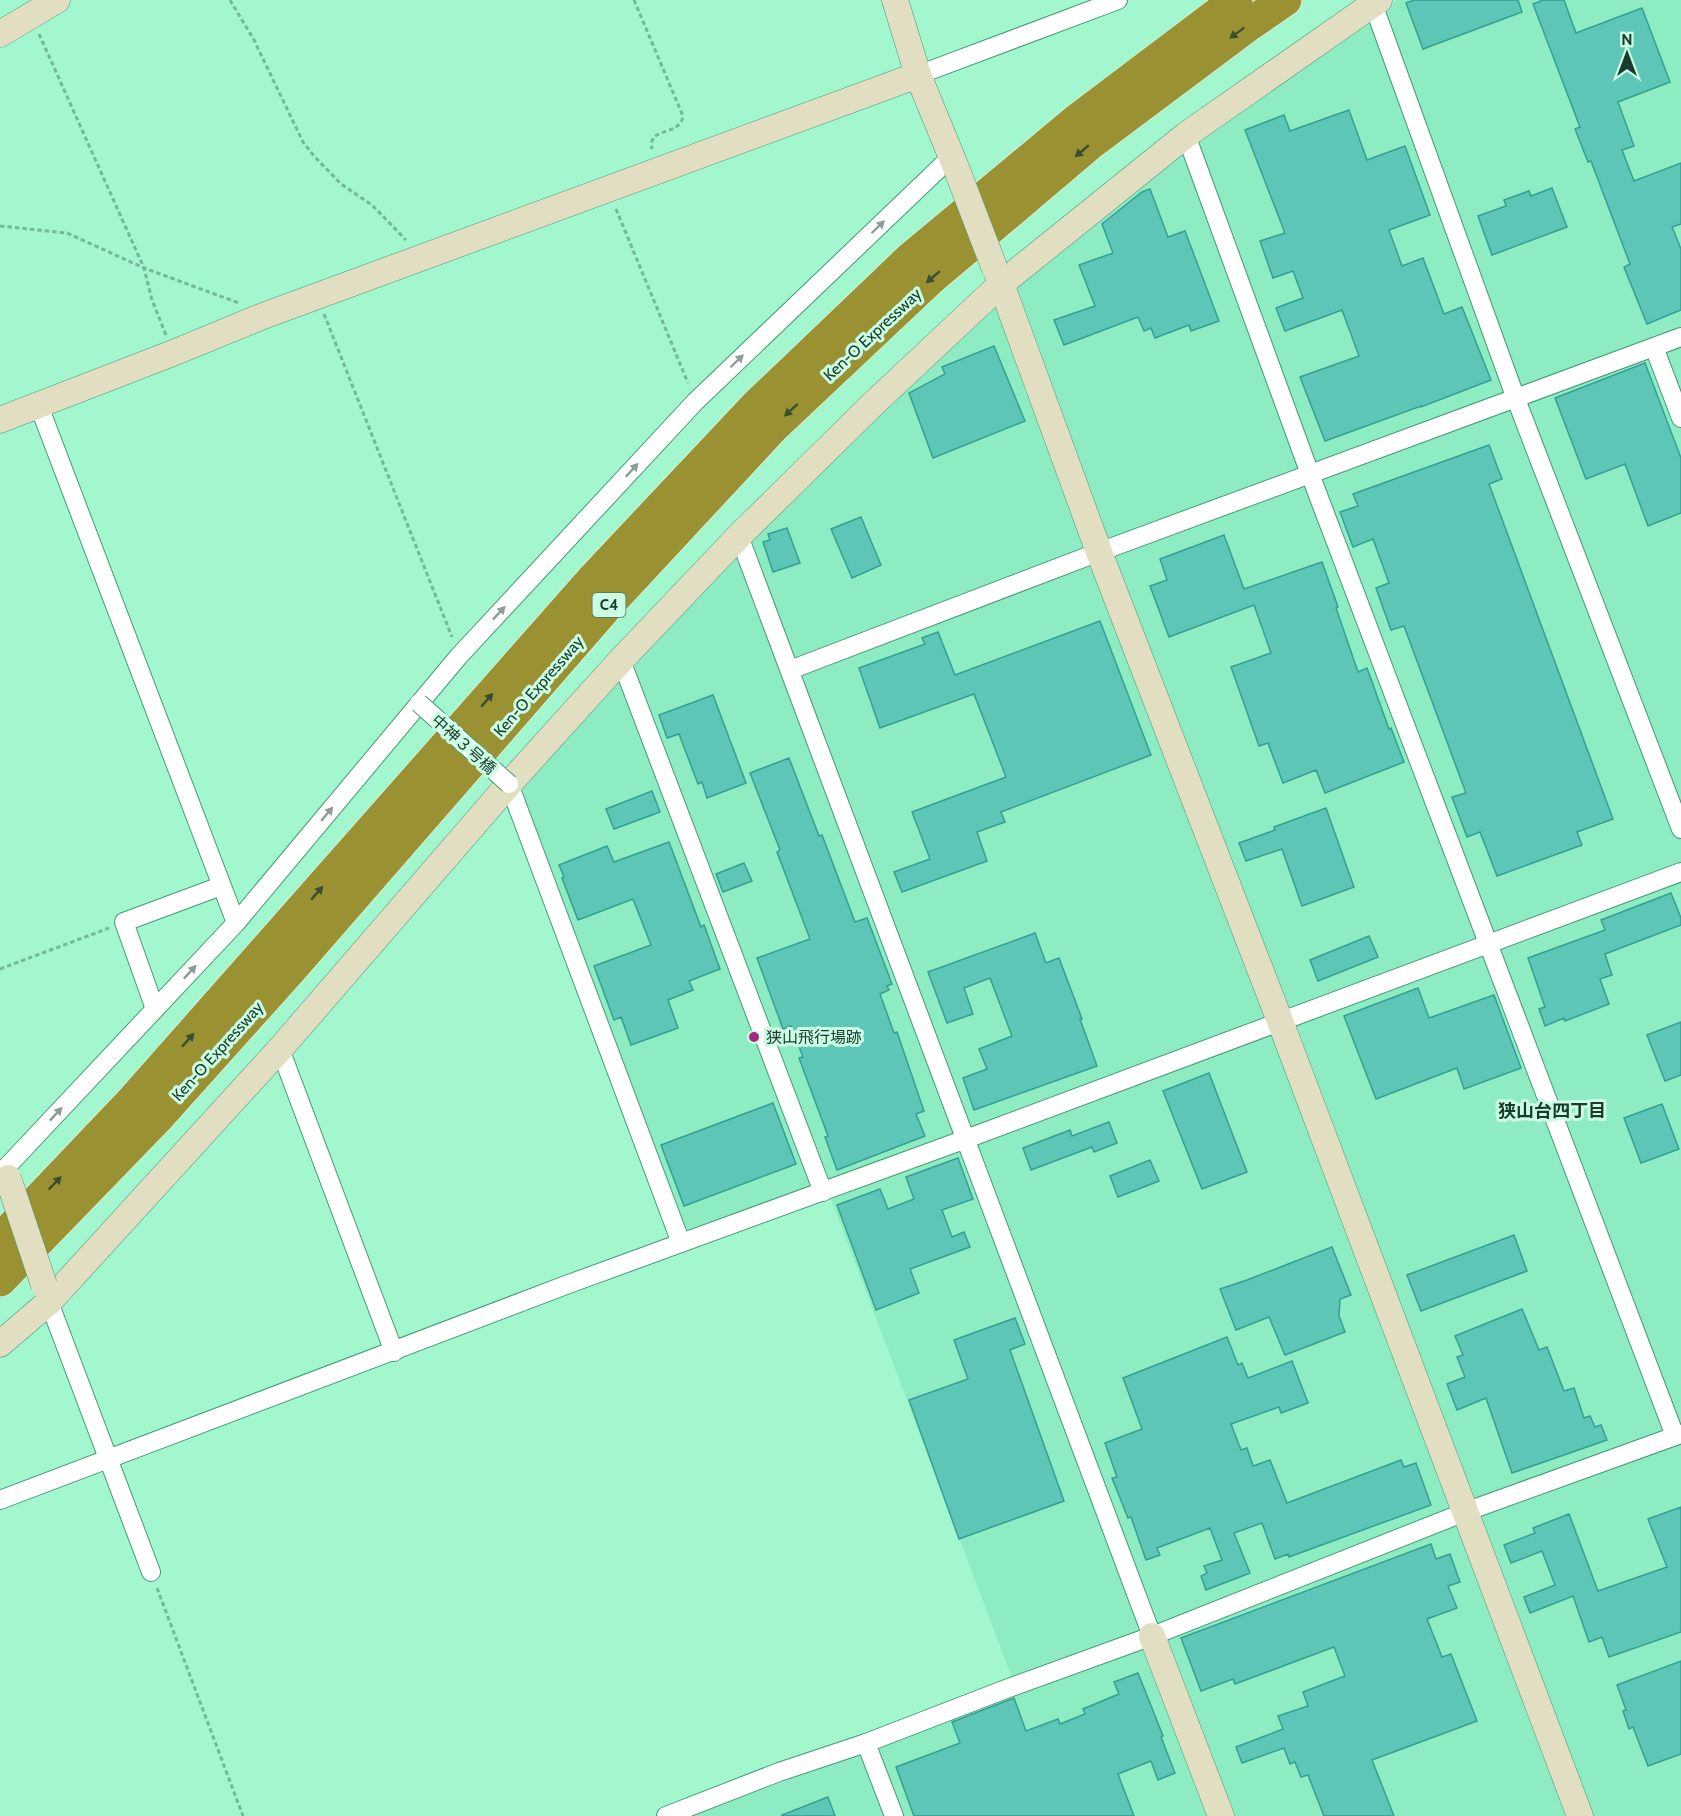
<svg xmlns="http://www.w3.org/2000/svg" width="1681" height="1816" viewBox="0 0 1681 1816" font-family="Cabin,'Noto Sans JP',sans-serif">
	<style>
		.built { fill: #8eecc2 }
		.building { fill: #5ec6b7; stroke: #33a093; stroke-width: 1.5 }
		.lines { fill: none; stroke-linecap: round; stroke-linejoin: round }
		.street-casing { stroke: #459a76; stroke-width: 20 }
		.secondary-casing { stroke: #459a76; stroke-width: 27 }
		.highway-casing { stroke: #fff; stroke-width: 34 }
		.path { stroke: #73b898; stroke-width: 3; stroke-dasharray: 4.5 3; stroke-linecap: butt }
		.street { stroke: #fff; stroke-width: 18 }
		.secondary { stroke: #e1dec2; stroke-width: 26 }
		.highway { stroke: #9a9132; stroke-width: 33 }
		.street-bridge-casing { stroke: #459a76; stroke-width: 20; stroke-linecap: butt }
		.secondary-bridge-casing { stroke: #459a76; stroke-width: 27; stroke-linecap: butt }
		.street-bridge { stroke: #fff; stroke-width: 18 }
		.secondary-bridge { stroke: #e1dec2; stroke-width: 26 }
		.oneway { fill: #38502e }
		.oneway2 { fill: #8c9d96 }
		.poi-dot { fill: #a52a7e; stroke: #cbfce4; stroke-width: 2 }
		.labels { text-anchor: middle; stroke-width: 6; stroke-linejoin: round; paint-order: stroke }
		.shield { fill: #cbfce4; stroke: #4e7563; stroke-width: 1.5 }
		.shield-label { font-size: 15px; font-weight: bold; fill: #183b2c }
		.street-label { font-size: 16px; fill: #183b2c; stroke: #cbfce4 }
		.poi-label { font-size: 16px; fill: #183b2c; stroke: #cbfce4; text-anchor: start }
		.neighbourhood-label { font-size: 18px; font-weight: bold; fill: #183b2c; stroke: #cbfce4 }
	</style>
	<rect width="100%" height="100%" fill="#a2f7cf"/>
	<path class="built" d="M1397,0h284v1816h-987l323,-125 -192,-508 -141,47 -166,-440 113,-131 359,-352 206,-170z"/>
	<g class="building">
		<path d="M1414,0h104l4,12 -99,37 -17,-46z"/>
		<path d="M1543,0h21l12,33 66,-25 28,74 -52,20 16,44 -12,4 12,31 47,-18v61l-9,3 9,22v61l-34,14 -23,-57 6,-3 -39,-103 -3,1 -13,-33 5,-2 -47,-123z"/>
		<path d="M1349,110l18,50 38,-14 25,69 -41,15 13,36 21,-8 21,56 18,-7 29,73 -70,27v-1l-96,35 -25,-64 59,-21 -17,-46 -57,21 -9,-23 27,-10 -10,-27 -20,7 -13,-37 25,-8 -40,-103 39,-15 6,16z"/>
		<path d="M1552,188l15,39 -75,28 -14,-39 28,-10 -2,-6 25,-9 2,5z"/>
		<path d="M1150,189l18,48 17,-6 34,90 -28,10 -2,-6 -34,13 -4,-10 -7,3 -6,-14 -74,28 -10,-25 41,-14 -16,-41 34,-12 -11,-29 40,-32z"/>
		<path d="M994,346l31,75 -92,37 -24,-65 36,-19 -3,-7z"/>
		<path d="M1645,363l36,95v55l-33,13 -23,-62 -39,15 -31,-81z"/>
		<path d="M1489,445l13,34 -13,5 124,335 -36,13 5,13 -85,31 -17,-44 -13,5 -15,-40 14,-4 -62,-167 -13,4 -15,-42 13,-5 -16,-44 -20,8 -13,-35 18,-6 -5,-12z"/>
		<path d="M861,517l20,48 -29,13 -21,-49z"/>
		<path d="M787,528l13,35 -27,9 -10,-30 7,-2 -2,-6z"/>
		<path d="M1224,535l20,54 78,-27 16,45 -2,1 22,64 9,-4 22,61 2,-1 13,34 -79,31 -9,-23 -33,13 -15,-40 -9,3 -28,-79 40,-14 -17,-48 -85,32 -19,-51 17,-6 -7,-21z"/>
		<path d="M1100,621l51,134 -150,57 4,10 -28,10 10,29 -85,31 -8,-20 36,-13 -18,-47 94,-35 -32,-83 -94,34 -21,-60 66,-24 -3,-6 16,-6 17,43z"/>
		<path d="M713,695l33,88 -39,15 -5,-16 -4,2 -19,-50 -12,4 -8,-23z"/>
		<path d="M789,758l30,78 3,-1 33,87 12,-4 25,66 -5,2 2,4 -9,4 14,39 3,-1 27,79 -8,3 9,22 -88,34 -12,-33 3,-1 -29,-78 4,-1 -12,-31 -8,3 -26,-71 53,-19 -33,-87 3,-2 -30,-77z"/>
		<path d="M652,791l8,21 -46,17 -8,-20z"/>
		<path d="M1326,808l28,79 -52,19 -20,-57 -36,12 -7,-18 36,-13 -1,-3z"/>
		<path d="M669,842l32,85 3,-2 16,44 -31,12 4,9 -25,10 10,28 -47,17 -10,-28 -7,3 -20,-54 57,-21 -18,-46 -55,21 -16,-42 2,-1 -5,-12 48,-19 7,16z"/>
		<path d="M744,863l8,18 -29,11 -7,-18z"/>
		<path d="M1671,893l10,25v7l-76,29 7,21 -12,4 9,25 -44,17 -1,-3 -19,8 -6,-17 6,-2 -17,-49 77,-28 -4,-10z"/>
		<path d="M1035,933l11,30 13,-5 23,61h-2l17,47 -123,44 -11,-32 24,-9 -8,-20 33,-13 -22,-58 -26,10 9,26 -26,9 -19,-51z"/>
		<path d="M1369,936l9,21 -60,24 -8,-21z"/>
		<path d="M1418,988l11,30 65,-23 27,73 -57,21 -7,-21 -81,31 -32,-83z"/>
		<path d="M1681,1022v53l-16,6 -18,-46z"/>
		<path d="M1209,1073l38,99 -45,17 -39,-98z"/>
		<path d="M773,1103l23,61 -112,42 -23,-61z"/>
		<path d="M1662,1104l17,45 -38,14 -17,-45z"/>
		<path d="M1109,1122l8,21 -23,9 -2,-5 -61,23 -8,-22 47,-18 2,6z"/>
		<path d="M958,1158l15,41 -31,11 10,27 12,-5 6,15 -60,22 9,24 -43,17 -39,-105 43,-16 8,20 26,-10 -8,-22z"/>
		<path d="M1150,1160l9,21 -41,16 -8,-21z"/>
		<path d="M1514,1235l13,36 -106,40 -14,-36z"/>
		<path d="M1332,1247l19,48 -11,4 -1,17 6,16 -60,23 -16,-38 -33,13 -16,-41 27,-9z"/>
		<path d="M1522,1309l17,41 8,-3 17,44 10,-3 10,30 6,-2 5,11 6,-2 6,15 -95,33 -26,-75 -29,12 -10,-26 18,-7 -8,-20 6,-2 -8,-19z"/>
		<path d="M1015,1318l10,26 -15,6 54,151 -105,38 -50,-139 59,-21 -14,-39z"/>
		<path d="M1227,1337l11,28 4,-2 6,15 44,-17 16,42 -27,10 -2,-6 -48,17 10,26 6,-2 6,18 17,-6 17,43 114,-43 3,7 12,-4 15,42 -142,52 -1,-3 -13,5 -13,-36 -28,10 16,40 -44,17 -5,-14 6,-3 -3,-7 18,-6 -12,-32 -53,20 3,7 -14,5 -15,-43 -3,1 -16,-40 5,-1 -12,-34 37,-14 -19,-51z"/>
		<path d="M1681,1507v125l-72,25 -7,-20 -13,5 -16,-46 -43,17 -6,-16 31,-12 -13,-34 -31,12 -7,-18 31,-12 -2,-5 36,-14 29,77 69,-24 -19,-48z"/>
		<path d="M1431,1544l5,15 14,-5 10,28 -12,4 9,22 -30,11 15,38 9,-3 26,67 -105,39 22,56h-70l-16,-41 -7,2 -6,-15 -5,2 -6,-16 -42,15 -6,-16 47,-18 -5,-13 30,-10 -5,-14 42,-16 -11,-29 -99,37 -2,-5 -32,12 -20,-53z"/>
		<path d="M1681,1661v93l-33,12 -15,-39 -4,2 -6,-18 3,-1 -9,-25z"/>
		<path d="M1138,1673l25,63 -2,1 14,36 -17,7 -7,-19 -33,13 16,42h-220l-18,-49 64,-24 -8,-21 62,-24 12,33 32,-12 2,5 25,-10 -2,-5 36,-15 -5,-12z"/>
		<path d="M828,1797l7,19h-53v-1z"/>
	</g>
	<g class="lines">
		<g class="street-casing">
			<g id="street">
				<path d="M1367,0l6,4 143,395 165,430"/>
				<path d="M918,75l200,-75"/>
				<path d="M1186,135l124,339 365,962"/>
				<path d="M1654,347l27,71"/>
				<path d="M39,406l197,517"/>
				<path d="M739,536l413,1100"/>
				<path d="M621,660l202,532"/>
				<path d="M790,670l309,-118 582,-215"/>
				<path d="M509,784l172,459"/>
				<path d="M155,1009l-31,-87 97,-36"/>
				<path d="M280,1049l114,303"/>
				<path d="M0,1174l236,-251 223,-267 236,-254 256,-245"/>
				<path d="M49,1302l102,270"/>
				<path d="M0,1500l566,-215 400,-146 715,-267"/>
				<path d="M866,1743l28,73"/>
				<path d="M666,1816l113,-44 87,-29 140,-54 146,-53 313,-124 216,-78"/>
			</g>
		</g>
		<g class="secondary-casing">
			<g id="secondary">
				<path d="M895,0l23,75 39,95"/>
				<path d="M0,34l57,-34"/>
				<path d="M996,270l103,282 181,469 300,795"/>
				<path d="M0,420l173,-67 90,-37 655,-241"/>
				<path d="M0,1344l49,-42 231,-253 229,-265 112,-124 118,-124 133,-131 129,-121 185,-149 193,-135"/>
				<path d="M1152,1636l69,180"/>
			</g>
		</g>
		<g class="highway-casing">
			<g id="highway">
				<path d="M0,1240l135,-142 460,-521 160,-170 155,-148 166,-138 160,-121"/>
				<path d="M0,1280l158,-163 132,-147 324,-372 159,-171 156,-147 163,-138 155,-116 38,-26"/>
			</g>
		</g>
		<g class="path">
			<path d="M230,0l24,40 49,102 11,14 27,28 31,21 34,35"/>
			<path d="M634,0l49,116c-3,21 -36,10 -31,33"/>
			<path d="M39,34l105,234 8,32 14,35"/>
			<path d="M616,209l72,174"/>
			<path d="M0,226l67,7 77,35 95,35"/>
			<path d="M324,314l128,323"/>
			<path d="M0,969l109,-41"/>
			<path d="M157,1588l86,228"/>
		</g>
		<use href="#street" class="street"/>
		<use href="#secondary" class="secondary"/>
		<use href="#highway" class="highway"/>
		<g class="street-bridge-casing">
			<path id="street-bridge" d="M419,703l90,81"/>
		</g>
		<g class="secondary-bridge-casing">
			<g id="secondary-bridge">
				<path d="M957,170l38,99"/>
				<path d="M8,1178l36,107"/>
			</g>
		</g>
		<use href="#street-bridge" class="street-bridge"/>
		<use href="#secondary-bridge" class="secondary-bridge"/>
	</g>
	<defs><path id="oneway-solid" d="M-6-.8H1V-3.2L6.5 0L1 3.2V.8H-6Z" transform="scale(1.5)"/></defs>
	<g class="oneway">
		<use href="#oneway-solid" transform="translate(1237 33) rotate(143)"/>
		<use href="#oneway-solid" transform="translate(1082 151) rotate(140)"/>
		<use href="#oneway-solid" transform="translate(933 277) rotate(139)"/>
		<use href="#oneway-solid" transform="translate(791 410) rotate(137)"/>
		<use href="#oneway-solid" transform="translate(487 700) rotate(-49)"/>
		<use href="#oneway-solid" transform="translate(317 893) rotate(-49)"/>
		<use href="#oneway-solid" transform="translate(188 1040) rotate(-48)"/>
		<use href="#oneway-solid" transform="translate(55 1183) rotate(-46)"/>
	</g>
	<g class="oneway2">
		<use href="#oneway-solid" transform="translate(878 227) rotate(-44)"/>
		<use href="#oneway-solid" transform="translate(737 361) rotate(-44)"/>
		<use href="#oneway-solid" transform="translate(632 470) rotate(-47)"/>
		<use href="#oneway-solid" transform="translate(499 613) rotate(-47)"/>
		<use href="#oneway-solid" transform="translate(327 814) rotate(-50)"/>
		<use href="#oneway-solid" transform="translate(190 972) rotate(-47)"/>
		<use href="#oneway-solid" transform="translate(56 1114) rotate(-47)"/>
	</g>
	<circle class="poi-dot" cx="754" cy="1037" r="6"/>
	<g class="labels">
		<rect class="shield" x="592.5" y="593" width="33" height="24" rx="4.5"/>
		<g class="shield-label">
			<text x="609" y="610">C4</text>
		</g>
		<g class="street-label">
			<text transform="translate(872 334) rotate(-43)" y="6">Ken-O Expressway</text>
			<text transform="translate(538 686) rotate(-49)" y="6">Ken-O Expressway</text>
			<text transform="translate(464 744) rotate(42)" y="6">中神３号橋</text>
			<text transform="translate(217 1051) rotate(-48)" y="6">Ken-O Expressway</text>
		</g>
		<g class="poi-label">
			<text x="766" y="1043">狭山飛行場跡</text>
		</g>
		<g class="neighbourhood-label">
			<text x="1552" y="1117">狭山台四丁目</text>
		</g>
	</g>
	<g transform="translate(1627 54)" stroke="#cbfce4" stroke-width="4.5" paint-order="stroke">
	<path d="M0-4.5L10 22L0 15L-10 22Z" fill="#183b2c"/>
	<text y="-9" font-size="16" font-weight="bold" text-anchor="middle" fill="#183b2c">N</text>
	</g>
</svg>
